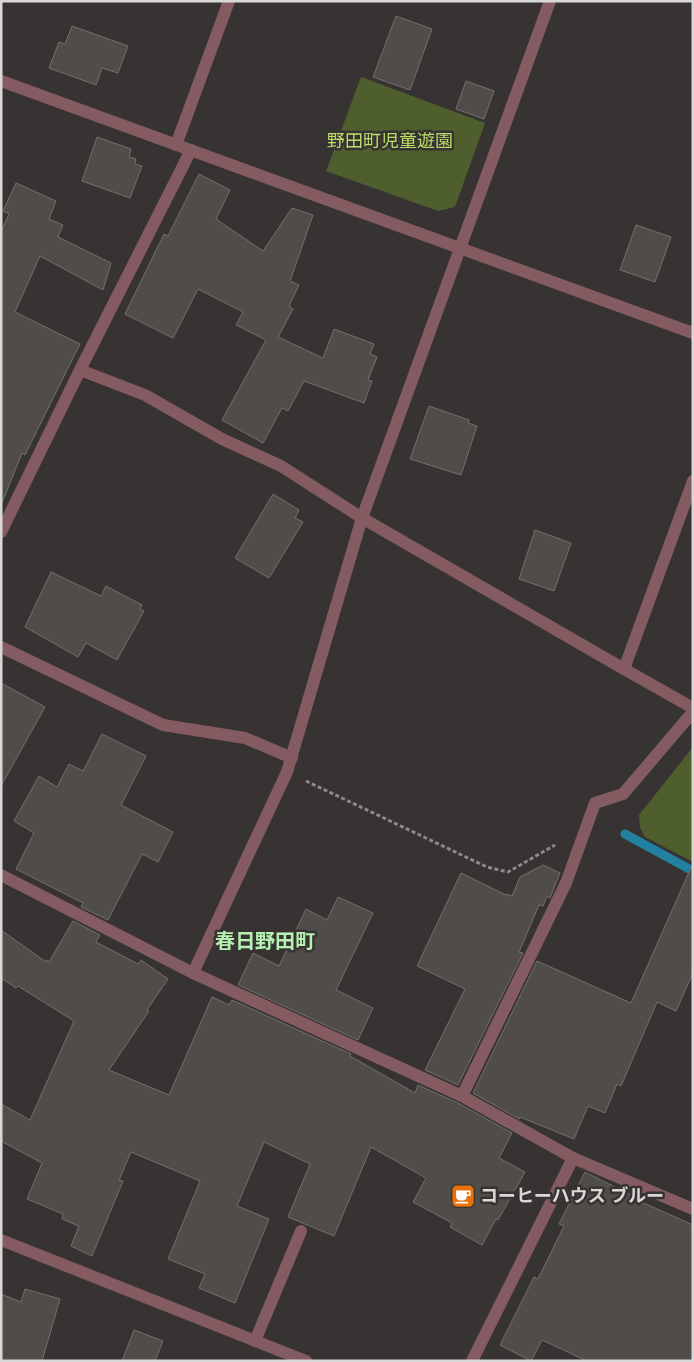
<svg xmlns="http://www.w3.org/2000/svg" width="694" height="1362" viewBox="0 0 694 1362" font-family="Karla,'Noto Sans JP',sans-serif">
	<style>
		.green { fill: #4e5e2c }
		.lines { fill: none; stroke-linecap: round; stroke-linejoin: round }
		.stream { stroke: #2281a1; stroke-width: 9 }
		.building { fill: #4f4c4a; stroke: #736f6d }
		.path { stroke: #8c8a89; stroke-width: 3; stroke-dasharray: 4 2.5; stroke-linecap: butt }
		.service { stroke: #855b62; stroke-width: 12 }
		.minor { stroke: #855b62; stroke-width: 12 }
		.labels { text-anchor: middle; stroke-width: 5; stroke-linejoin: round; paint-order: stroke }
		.park-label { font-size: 18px; fill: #b9dd66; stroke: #363332 }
		.poi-label { font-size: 18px; font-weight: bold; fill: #dad8d7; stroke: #363332; text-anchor: start }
		.quarter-label { font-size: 20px; font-weight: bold; fill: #b6efb2; stroke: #363332 }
	</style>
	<rect width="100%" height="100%" fill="#363332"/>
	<g class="green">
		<path d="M361,77l124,46 -30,84 -17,4 -112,-40z"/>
		<path d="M693,747v115l-48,-25 -5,-9 -1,-13z"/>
	</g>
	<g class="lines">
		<path class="stream" d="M625,834l68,37"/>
	</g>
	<g class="building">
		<path d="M396,16l36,13 -22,61 -37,-13z"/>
		<path d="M72,26l56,20 -10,27 -16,-5 -6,17 -47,-17 10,-26 6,2z"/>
		<path d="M466,81l28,10 -10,28 -28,-10z"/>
		<path d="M97,137l34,12 -2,8 7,2 -1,5 7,2 -12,32 -48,-17z"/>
		<path d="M199,174l31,16 -14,29 47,32 29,-43 21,7 -23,66 9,4 -10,21 4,3 -15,28 45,21 11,-29 40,15 -4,10 7,3 -9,23 4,1 -8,22 -60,-22 -16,30 -6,-3 -19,35 -41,-23 44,-80 -30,-15 7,-13 -45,-23 -25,49 -48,-24 39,-80 4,2z"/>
		<path d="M16,183l40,18 -7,18 14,6 -5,12 53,26 -8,27 -63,-34 -25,56 65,32 -55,111 -3,-2 -20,50h-1v-271l8,-18 -6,-3z"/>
		<path d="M636,225l35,12 -16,45 -35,-12z"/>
		<path d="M429,406l40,14 -1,3 9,3 -16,49 -51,-16z"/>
		<path d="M273,494l26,16 -4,8 8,4 -34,56 -34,-20z"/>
		<path d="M535,530l36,13 -17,48 -35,-12z"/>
		<path d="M51,572l50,24 5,-10 36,19 -2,4 4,2 -27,49 -31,-17 -8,14 -53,-30z"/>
		<path d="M1,683l44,24 -44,79z"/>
		<path d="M102,734l44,22 -25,49 52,27 -15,30 -16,-8 -34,66 -27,-13 2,-4 -67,-34 18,-36 -20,-12 25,-45 18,11 12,-23 14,7z"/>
		<path d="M693,863v110l-17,38 -19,-9 -36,84 -4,-2 -12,29 -17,-7 -14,33 -54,-22 -1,2 -46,-26 64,-132 94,42z"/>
		<path d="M543,865l17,8 -10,25 -3,-2 -4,10 -4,-1 -20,47 4,1 -65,132 -33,-15 40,-81 -48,-23 44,-93 45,22 1,-1 5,2 8,-19z"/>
		<path d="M338,897l35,16 -37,77 37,18 -15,32 -120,-55 15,-32 26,13 27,-57 21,11z"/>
		<path d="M73,921l27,14 -4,7 42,22 3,-4 27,19 -21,31 2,1 -40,59 60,25 43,-98 17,8 3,-5 119,54 -1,2 65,37 3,-8 40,18 54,30 -13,25 26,14 -27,48 -2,-1 -14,26 -32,-18 2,-4 -39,-21 13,-24 -55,-31 -37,89 -46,-19 22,-53 -46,-22 -27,64 32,13 -34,84 -36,-15 6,-14 -37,-15 32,-78 -69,-29 -12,28 4,1 -31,75 -21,-10 8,-20 -17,-7 1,-5 -36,-15 15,-36 -41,-22v-37l29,16 44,-99 -56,-35 -2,2 -15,-10v-48l45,32v-2l3,2z"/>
		<path d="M585,1172l46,23 -1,2 63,28v136h-106l-45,-21 -11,21 -31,-16 34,-68 4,2 26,-53 -5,-2z"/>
		<path d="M25,1289l35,10 -18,62h-41v-67l20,8z"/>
		<path d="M134,1330l29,11 -8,20h-33z"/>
	</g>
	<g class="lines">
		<path class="path" d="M306,781l181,86 21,5 47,-27"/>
		<path class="service" d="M255,1341l46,-110"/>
		<g class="minor">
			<path d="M1,81l692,252"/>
			<path d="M176,145l53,-144"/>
			<path d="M80,370l65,25 77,44 59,27 81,52 262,151 69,-188"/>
			<path d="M1,532l79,-162 111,-220"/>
			<path d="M1,647l162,78 82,13 47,20"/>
			<path d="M624,669l69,39"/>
			<path d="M1,875l192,98 269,123 111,62 120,51"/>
			<path d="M193,973l94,-201 75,-254 188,-517"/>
			<path d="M462,1096l104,-213 29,-80 28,-9 70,-82"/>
			<path d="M1,1240l305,121"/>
			<path d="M472,1361l101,-203"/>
		</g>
	</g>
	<defs>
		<g id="cafe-square" transform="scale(1.25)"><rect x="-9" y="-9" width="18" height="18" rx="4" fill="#e8710a" stroke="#363332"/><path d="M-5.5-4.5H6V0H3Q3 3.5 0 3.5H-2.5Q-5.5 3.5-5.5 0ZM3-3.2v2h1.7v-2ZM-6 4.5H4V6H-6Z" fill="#fff"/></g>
	</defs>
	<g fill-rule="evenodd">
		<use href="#cafe-square" x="463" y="1196"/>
	</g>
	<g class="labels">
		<g class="park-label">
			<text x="390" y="147">野田町児童遊園</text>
		</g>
		<g class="poi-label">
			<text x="480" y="1202">コーヒーハウス ブルー</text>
		</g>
		<g class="quarter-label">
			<text x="265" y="948">春日野田町</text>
		</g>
	</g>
	<rect width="694" height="1362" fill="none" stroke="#dad8d7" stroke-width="5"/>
</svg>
